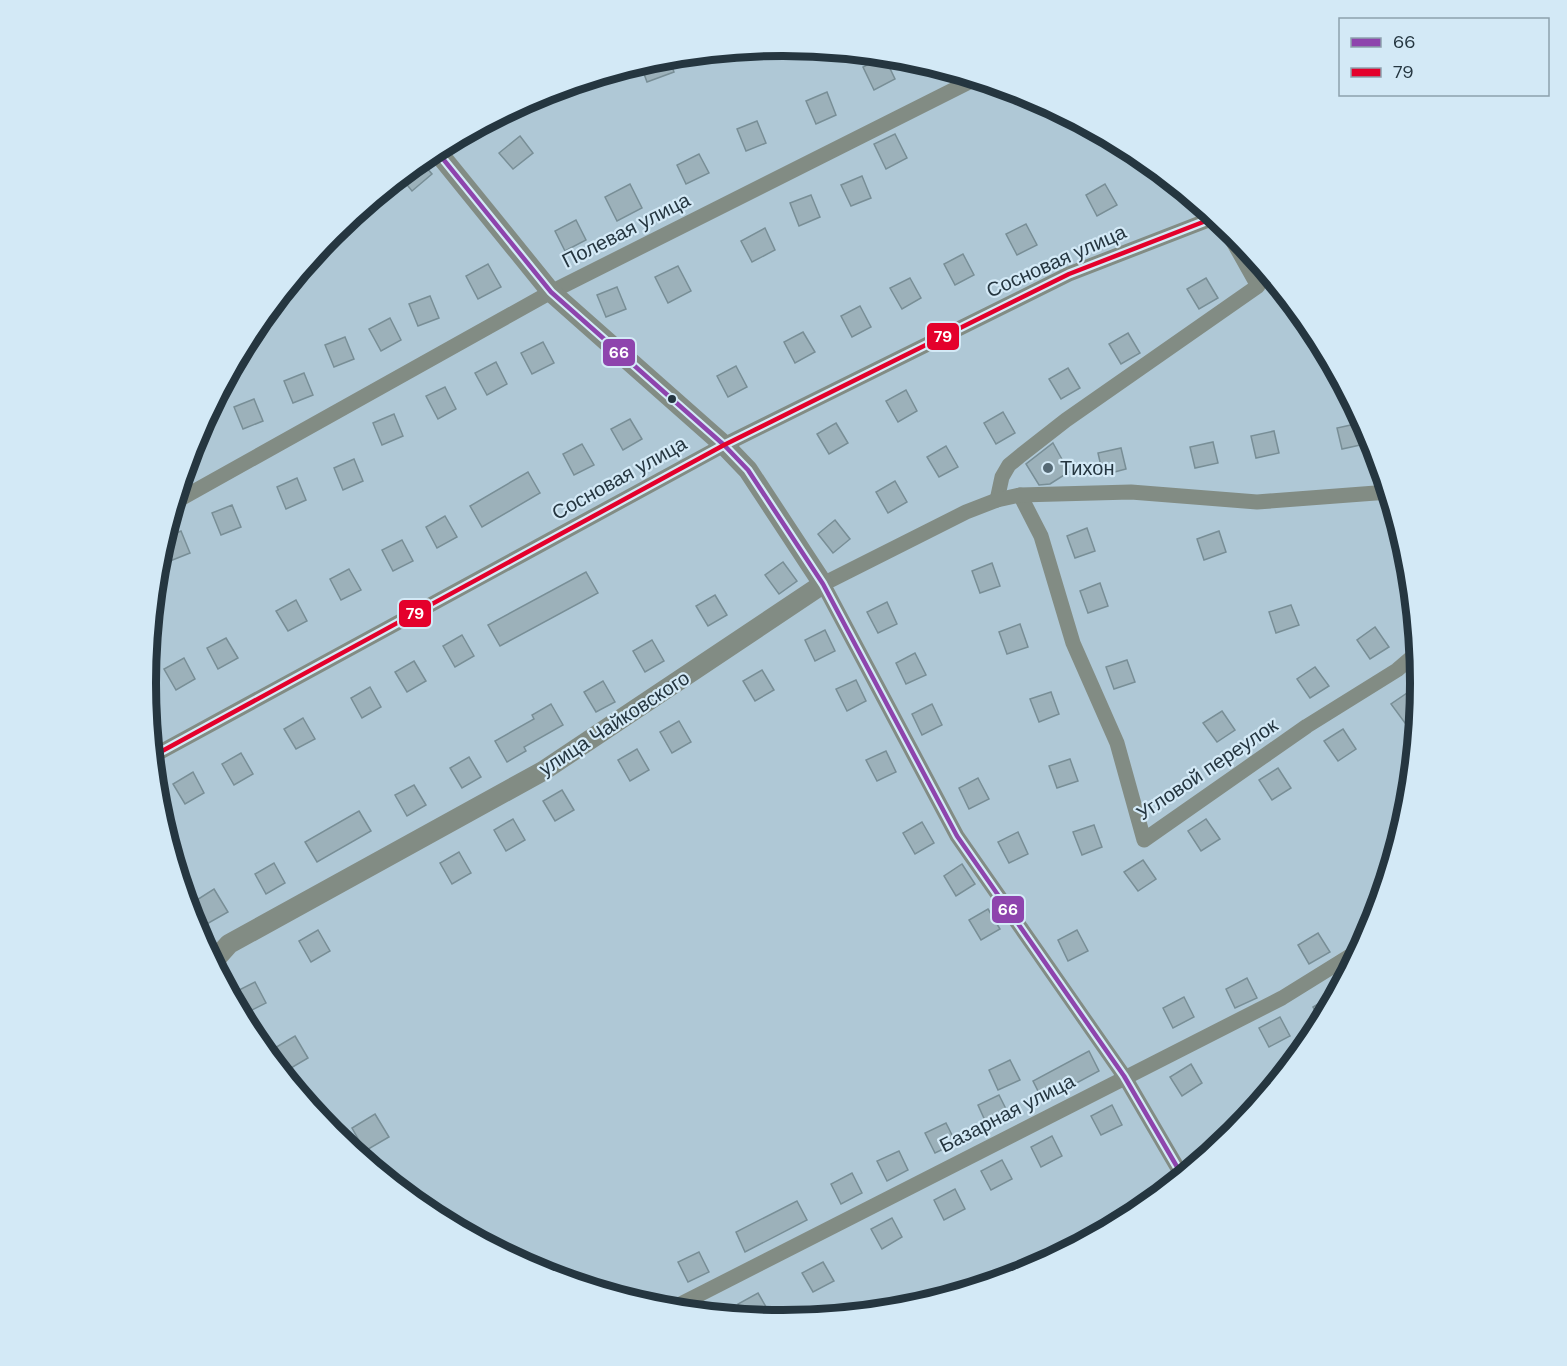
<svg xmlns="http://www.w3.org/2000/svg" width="1567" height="1366" viewBox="0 0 1567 1366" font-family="'DM Sans',sans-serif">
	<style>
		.building { fill: #9cb1ba; stroke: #788e96; stroke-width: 1.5 }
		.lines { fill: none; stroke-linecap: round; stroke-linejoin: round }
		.minor { stroke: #828c84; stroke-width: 15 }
		.tertiary { stroke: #828c84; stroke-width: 20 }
		.bus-1-casing { stroke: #d3e9f6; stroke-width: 9 }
		.bus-2-casing { stroke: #d3e9f6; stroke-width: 9 }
		.bus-1 { stroke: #8e44ad; stroke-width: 4.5 }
		.bus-2 { stroke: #e4002b; stroke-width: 4.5 }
		.bus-dot { fill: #253640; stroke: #d3e9f6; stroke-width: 2 }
		.poi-dot { fill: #556974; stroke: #d3e9f6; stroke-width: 2 }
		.labels { text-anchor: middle; stroke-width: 4.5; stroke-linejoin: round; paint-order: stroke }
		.street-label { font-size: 20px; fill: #253640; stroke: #d3e9f6 }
		.poi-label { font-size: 20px; fill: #253640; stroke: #d3e9f6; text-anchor: start }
		.rim { fill: none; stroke: #253640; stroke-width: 8 }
		.line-badge { stroke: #d3e9f6; stroke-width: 2 }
		.badge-label { font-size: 16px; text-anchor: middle; font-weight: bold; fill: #fff }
	</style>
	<rect width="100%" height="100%" fill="#afc8d6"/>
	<g class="building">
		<path d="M668,56l6,16 -27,10 -7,-19z"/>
		<path d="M884,56l11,23 -21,11 -11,-23z"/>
		<path d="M827,92l9,23 -20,9 -10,-23z"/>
		<path d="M757,121l9,22 -20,8 -9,-22z"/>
		<path d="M895,134l12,24 -21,11 -12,-25z"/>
		<path d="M520,136l13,17 -20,16 -14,-16z"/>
		<path d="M699,154l10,19 -23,11 -9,-19z"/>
		<path d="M420,160l12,14 -20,17 -12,-15z"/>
		<path d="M862,176l9,22 -20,8 -10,-21z"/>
		<path d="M630,184l12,24 -25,13 -12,-24z"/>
		<path d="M1105,184l12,21 -20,11 -11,-21z"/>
		<path d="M811,195l9,22 -21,9 -9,-23z"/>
		<path d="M576,220l10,20 -21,11 -10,-20z"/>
		<path d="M1026,224l11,21 -20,10 -11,-21z"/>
		<path d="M765,228l10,22 -23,12 -11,-21z"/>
		<path d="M963,254l11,21 -19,10 -11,-21z"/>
		<path d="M488,264l13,23 -23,12 -12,-23z"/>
		<path d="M678,266l13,25 -23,12 -13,-26z"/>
		<path d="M910,278l11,20 -19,11 -12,-21z"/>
		<path d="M1206,278l12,20 -19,11 -12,-20z"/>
		<path d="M617,287l9,22 -20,8 -9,-22z"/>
		<path d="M430,296l9,22 -21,8 -9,-22z"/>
		<path d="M860,306l11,21 -19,10 -11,-21z"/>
		<path d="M390,318l11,22 -20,11 -12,-22z"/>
		<path d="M803,332l12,20 -20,11 -11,-21z"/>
		<path d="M1128,333l12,20 -19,11 -12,-20z"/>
		<path d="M345,337l9,22 -20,8 -9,-22z"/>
		<path d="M543,342l11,21 -22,11 -11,-21z"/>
		<path d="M496,362l11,22 -20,11 -12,-22z"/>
		<path d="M736,366l11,21 -19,10 -11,-21z"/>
		<path d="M1068,368l12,20 -19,11 -12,-20z"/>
		<path d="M304,373l9,22 -20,8 -9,-22z"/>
		<path d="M445,387l11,22 -18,10 -12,-23z"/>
		<path d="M906,390l11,21 -19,11 -12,-21z"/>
		<path d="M254,399l9,22 -20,8 -9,-22z"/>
		<path d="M1003,412l12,21 -19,11 -12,-21z"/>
		<path d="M394,414l9,22 -21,9 -9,-22z"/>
		<path d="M630,419l12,20 -19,11 -12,-21z"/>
		<path d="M836,423l12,20 -19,11 -12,-20z"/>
		<path d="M1360,423l5,21 -23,5 -5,-21z"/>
		<path d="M1274,431l5,22 -23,5 -5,-22z"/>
		<path d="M1213,442l5,21 -23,5 -5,-21z"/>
		<path d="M1053,443l16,29 -19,12 -11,1 -13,-21z"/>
		<path d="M582,444l12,21 -20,10 -11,-21z"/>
		<path d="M946,446l12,21 -19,10 -12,-20z"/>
		<path d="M1121,448l5,21 -23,6 -5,-22z"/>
		<path d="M354,459l9,22 -20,9 -9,-22z"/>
		<path d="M528,472l12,21 -58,34 -12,-21z"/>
		<path d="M297,478l9,22 -20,9 -9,-22z"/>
		<path d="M895,481l12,21 -19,11 -12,-21z"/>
		<path d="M232,505l9,22 -20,8 -9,-22z"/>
		<path d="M445,516l12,21 -20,11 -11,-21z"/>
		<path d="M835,520l15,19 -17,14 -15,-19z"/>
		<path d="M1087,528l8,23 -20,7 -8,-22z"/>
		<path d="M181,531l9,22 -20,8 -8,-18 2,-5z"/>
		<path d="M1219,531l7,21 -22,8 -7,-21z"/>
		<path d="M402,540l11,21 -20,10 -11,-21z"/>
		<path d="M783,562l14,19 -18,13 -14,-19z"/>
		<path d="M992,563l8,23 -20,7 -8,-22z"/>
		<path d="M349,569l12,21 -20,10 -11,-21z"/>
		<path d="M586,572l12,21 -98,53 -12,-21z"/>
		<path d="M1100,583l8,23 -20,7 -8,-22z"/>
		<path d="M715,595l12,20 -19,11 -12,-20z"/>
		<path d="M296,600l11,21 -19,10 -12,-20z"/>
		<path d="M887,602l10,22 -19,9 -11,-21z"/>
		<path d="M1291,605l8,20 -23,8 -7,-21z"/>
		<path d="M1020,624l8,23 -21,7 -8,-22z"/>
		<path d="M1375,627l14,20 -19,12 -13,-19z"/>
		<path d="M825,630l10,21 -20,10 -10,-21z"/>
		<path d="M462,635l12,21 -19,11 -12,-21z"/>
		<path d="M226,638l12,20 -20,11 -11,-21z"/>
		<path d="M652,640l12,21 -19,11 -12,-21z"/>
		<path d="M915,653l11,22 -20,9 -10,-21z"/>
		<path d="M184,658l11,21 -19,11 -12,-21z"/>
		<path d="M1127,660l8,22 -21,7 -8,-22z"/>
		<path d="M414,661l12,20 -19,11 -12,-20z"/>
		<path d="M1315,667l14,19 -19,12 -13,-19z"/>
		<path d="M762,670l12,20 -19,11 -12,-20z"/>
		<path d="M856,680l10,21 -19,10 -11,-22z"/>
		<path d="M603,681l12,21 -19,10 -12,-20z"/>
		<path d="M370,687l11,20 -19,11 -11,-20z"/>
		<path d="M1410,691l9,15 -1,8 -13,9 -14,-19z"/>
		<path d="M1051,692l8,22 -20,8 -9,-23z"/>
		<path d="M551,704l12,21 -39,22 2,4 -19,11 -12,-21 39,-22 -2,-4z"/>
		<path d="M932,704l10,21 -20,10 -10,-21z"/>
		<path d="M1222,711l13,19 -18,12 -14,-19z"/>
		<path d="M303,718l12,21 -19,10 -12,-20z"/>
		<path d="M679,721l12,21 -19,11 -12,-21z"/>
		<path d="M1343,729l13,20 -18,12 -14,-20z"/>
		<path d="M637,749l12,21 -19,11 -12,-21z"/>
		<path d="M886,751l10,21 -19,9 -11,-21z"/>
		<path d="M241,753l12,21 -19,11 -12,-21z"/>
		<path d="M469,757l12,20 -19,11 -12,-20z"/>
		<path d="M1070,759l8,22 -21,7 -8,-22z"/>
		<path d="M1278,768l13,20 -19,12 -13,-20z"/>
		<path d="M193,772l11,21 -19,11 -12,-20z"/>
		<path d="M978,778l11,21 -20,10 -10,-21z"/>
		<path d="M414,785l12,20 -19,11 -12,-21z"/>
		<path d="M562,790l12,20 -19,11 -12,-20z"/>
		<path d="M359,811l12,20 -54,31 -12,-20z"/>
		<path d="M513,819l12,21 -19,11 -12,-21z"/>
		<path d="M1206,819l14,20 -19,12 -13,-20z"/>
		<path d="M922,822l12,21 -19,11 -12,-21z"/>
		<path d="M1094,825l8,22 -20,8 -9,-23z"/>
		<path d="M1018,832l10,22 -19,9 -11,-21z"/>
		<path d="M459,852l12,21 -19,11 -12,-21z"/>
		<path d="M1143,860l13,19 -18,12 -14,-19z"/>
		<path d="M274,863l11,20 -19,11 -11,-20z"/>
		<path d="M962,864l13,20 -19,12 -12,-20z"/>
		<path d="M214,889l14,23 -23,13 -13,-22z"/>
		<path d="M988,909l12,20 -19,11 -12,-20z"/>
		<path d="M318,930l12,21 -19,11 -12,-21z"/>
		<path d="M1077,930l11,21 -20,10 -10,-21z"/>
		<path d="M1318,933l12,19 -21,12 -11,-19z"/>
		<path d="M1247,978l10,20 -22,10 -9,-19z"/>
		<path d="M255,982l11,21 -20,10 -11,-21z"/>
		<path d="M1338,992l-11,21 -5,10 -9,-16z"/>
		<path d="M1184,997l10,20 -21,11 -10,-20z"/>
		<path d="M1280,1017l10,19 -21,11 -10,-19z"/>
		<path d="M295,1036l13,22 -22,13 -13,-22z"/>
		<path d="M1089,1051l10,20 -56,30 -10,-20z"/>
		<path d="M1010,1060l10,20 -22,10 -9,-20z"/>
		<path d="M1191,1064l11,19 -20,13 -12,-19z"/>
		<path d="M999,1095l10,20 -22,10 -9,-20z"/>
		<path d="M1112,1105l10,20 -21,10 -10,-19z"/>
		<path d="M375,1114l14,23 -24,14 -13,-23z"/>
		<path d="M946,1123l10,20 -21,10 -10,-20z"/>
		<path d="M1052,1136l10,20 -21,11 -10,-20z"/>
		<path d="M899,1151l9,19 -21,11 -10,-20z"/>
		<path d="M1002,1160l10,19 -21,11 -10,-19z"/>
		<path d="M852,1173l10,20 -21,11 -10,-20z"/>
		<path d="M955,1189l10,20 -21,11 -10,-20z"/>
		<path d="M797,1201l10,19 -62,32 -9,-20z"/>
		<path d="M892,1218l10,19 -20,12 -11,-20z"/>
		<path d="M699,1252l10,20 -21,10 -10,-20z"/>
		<path d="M823,1262l11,19 -21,11 -11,-19z"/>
		<path d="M758,1293l11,19 -12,6 -12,-1 -7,-13z"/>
	</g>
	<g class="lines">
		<g class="minor">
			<path d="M1020,495l21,41 32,107 44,100 27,97 163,-114 90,-56 21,-18"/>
			<path d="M997,500l5,-23 7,-12 11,-9 46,-36 192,-134 -36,-64"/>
			<path d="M175,502l376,-210 426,-214"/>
			<path d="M153,756l571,-311 345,-171 147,-57"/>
			<path d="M1183,1177l-59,-101 -167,-240 -134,-252 143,-72 31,-12 23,-5 111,-3 126,10 132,-10"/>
			<path d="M669,1310l613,-312 79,-49"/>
		</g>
		<path class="tertiary" d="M213,962l16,-18 314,-173 280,-187 -75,-114 -24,-25 -173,-153 -116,-143"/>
		<g class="bus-1-casing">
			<path id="bus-1" d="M435,149l116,143 173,153 24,25 75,114 134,252 167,240 59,101"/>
		</g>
		<g class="bus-2-casing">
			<path id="bus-2" d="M153,756l571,-311 345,-171 147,-57"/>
		</g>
		<use href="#bus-1" class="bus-1"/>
		<use href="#bus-2" class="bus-2"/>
	</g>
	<circle class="bus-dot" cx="672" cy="399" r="5"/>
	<circle class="poi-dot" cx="1048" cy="468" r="6"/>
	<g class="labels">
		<g class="street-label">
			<text transform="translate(626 230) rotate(-27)" y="7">Полевая улица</text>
			<text transform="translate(1056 261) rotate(-24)" y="7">Сосновая улица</text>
			<text transform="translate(619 478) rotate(-29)" y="7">Сосновая улица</text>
			<text transform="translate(614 723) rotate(-33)" y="7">улица Чайковского</text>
			<text transform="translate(1207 769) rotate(-34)" y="7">Угловой переулок</text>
			<text transform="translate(1007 1113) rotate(-27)" y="7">Базарная улица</text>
		</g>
		<g class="poi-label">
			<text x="1060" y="475">Тихон</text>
		</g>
	</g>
	<path d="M0 0H1567V1366H0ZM156 683a627 627 0 1 1 1254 0a627 627 0 1 1-1254 0Z" fill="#d3e9f6" fill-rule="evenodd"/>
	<path class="rim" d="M156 683a627 627 0 1 1 1254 0a627 627 0 1 1-1254 0Z"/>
	<g class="line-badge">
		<rect x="926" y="322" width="34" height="29" rx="6" fill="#e4002b"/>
		<rect x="602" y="338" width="34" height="29" rx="6" fill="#8e44ad"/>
		<rect x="398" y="599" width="34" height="29" rx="6" fill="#e4002b"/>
		<rect x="991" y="895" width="34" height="29" rx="6" fill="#8e44ad"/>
	</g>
	<g class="badge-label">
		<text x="943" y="342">79</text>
		<text x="619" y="358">66</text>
		<text x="415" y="619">79</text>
		<text x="1008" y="915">66</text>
	</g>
	<rect x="1339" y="18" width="210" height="78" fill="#d3e9f6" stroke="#8da1ad" stroke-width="1.5"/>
	<rect x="1351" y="38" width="30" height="9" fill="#8e44ad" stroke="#8da1ad" stroke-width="1.5"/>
	<text x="1393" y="48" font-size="18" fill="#253640">66</text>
	<rect x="1351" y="68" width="30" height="9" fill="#e4002b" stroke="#8da1ad" stroke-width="1.5"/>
	<text x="1393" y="78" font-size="18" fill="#253640">79</text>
</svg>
